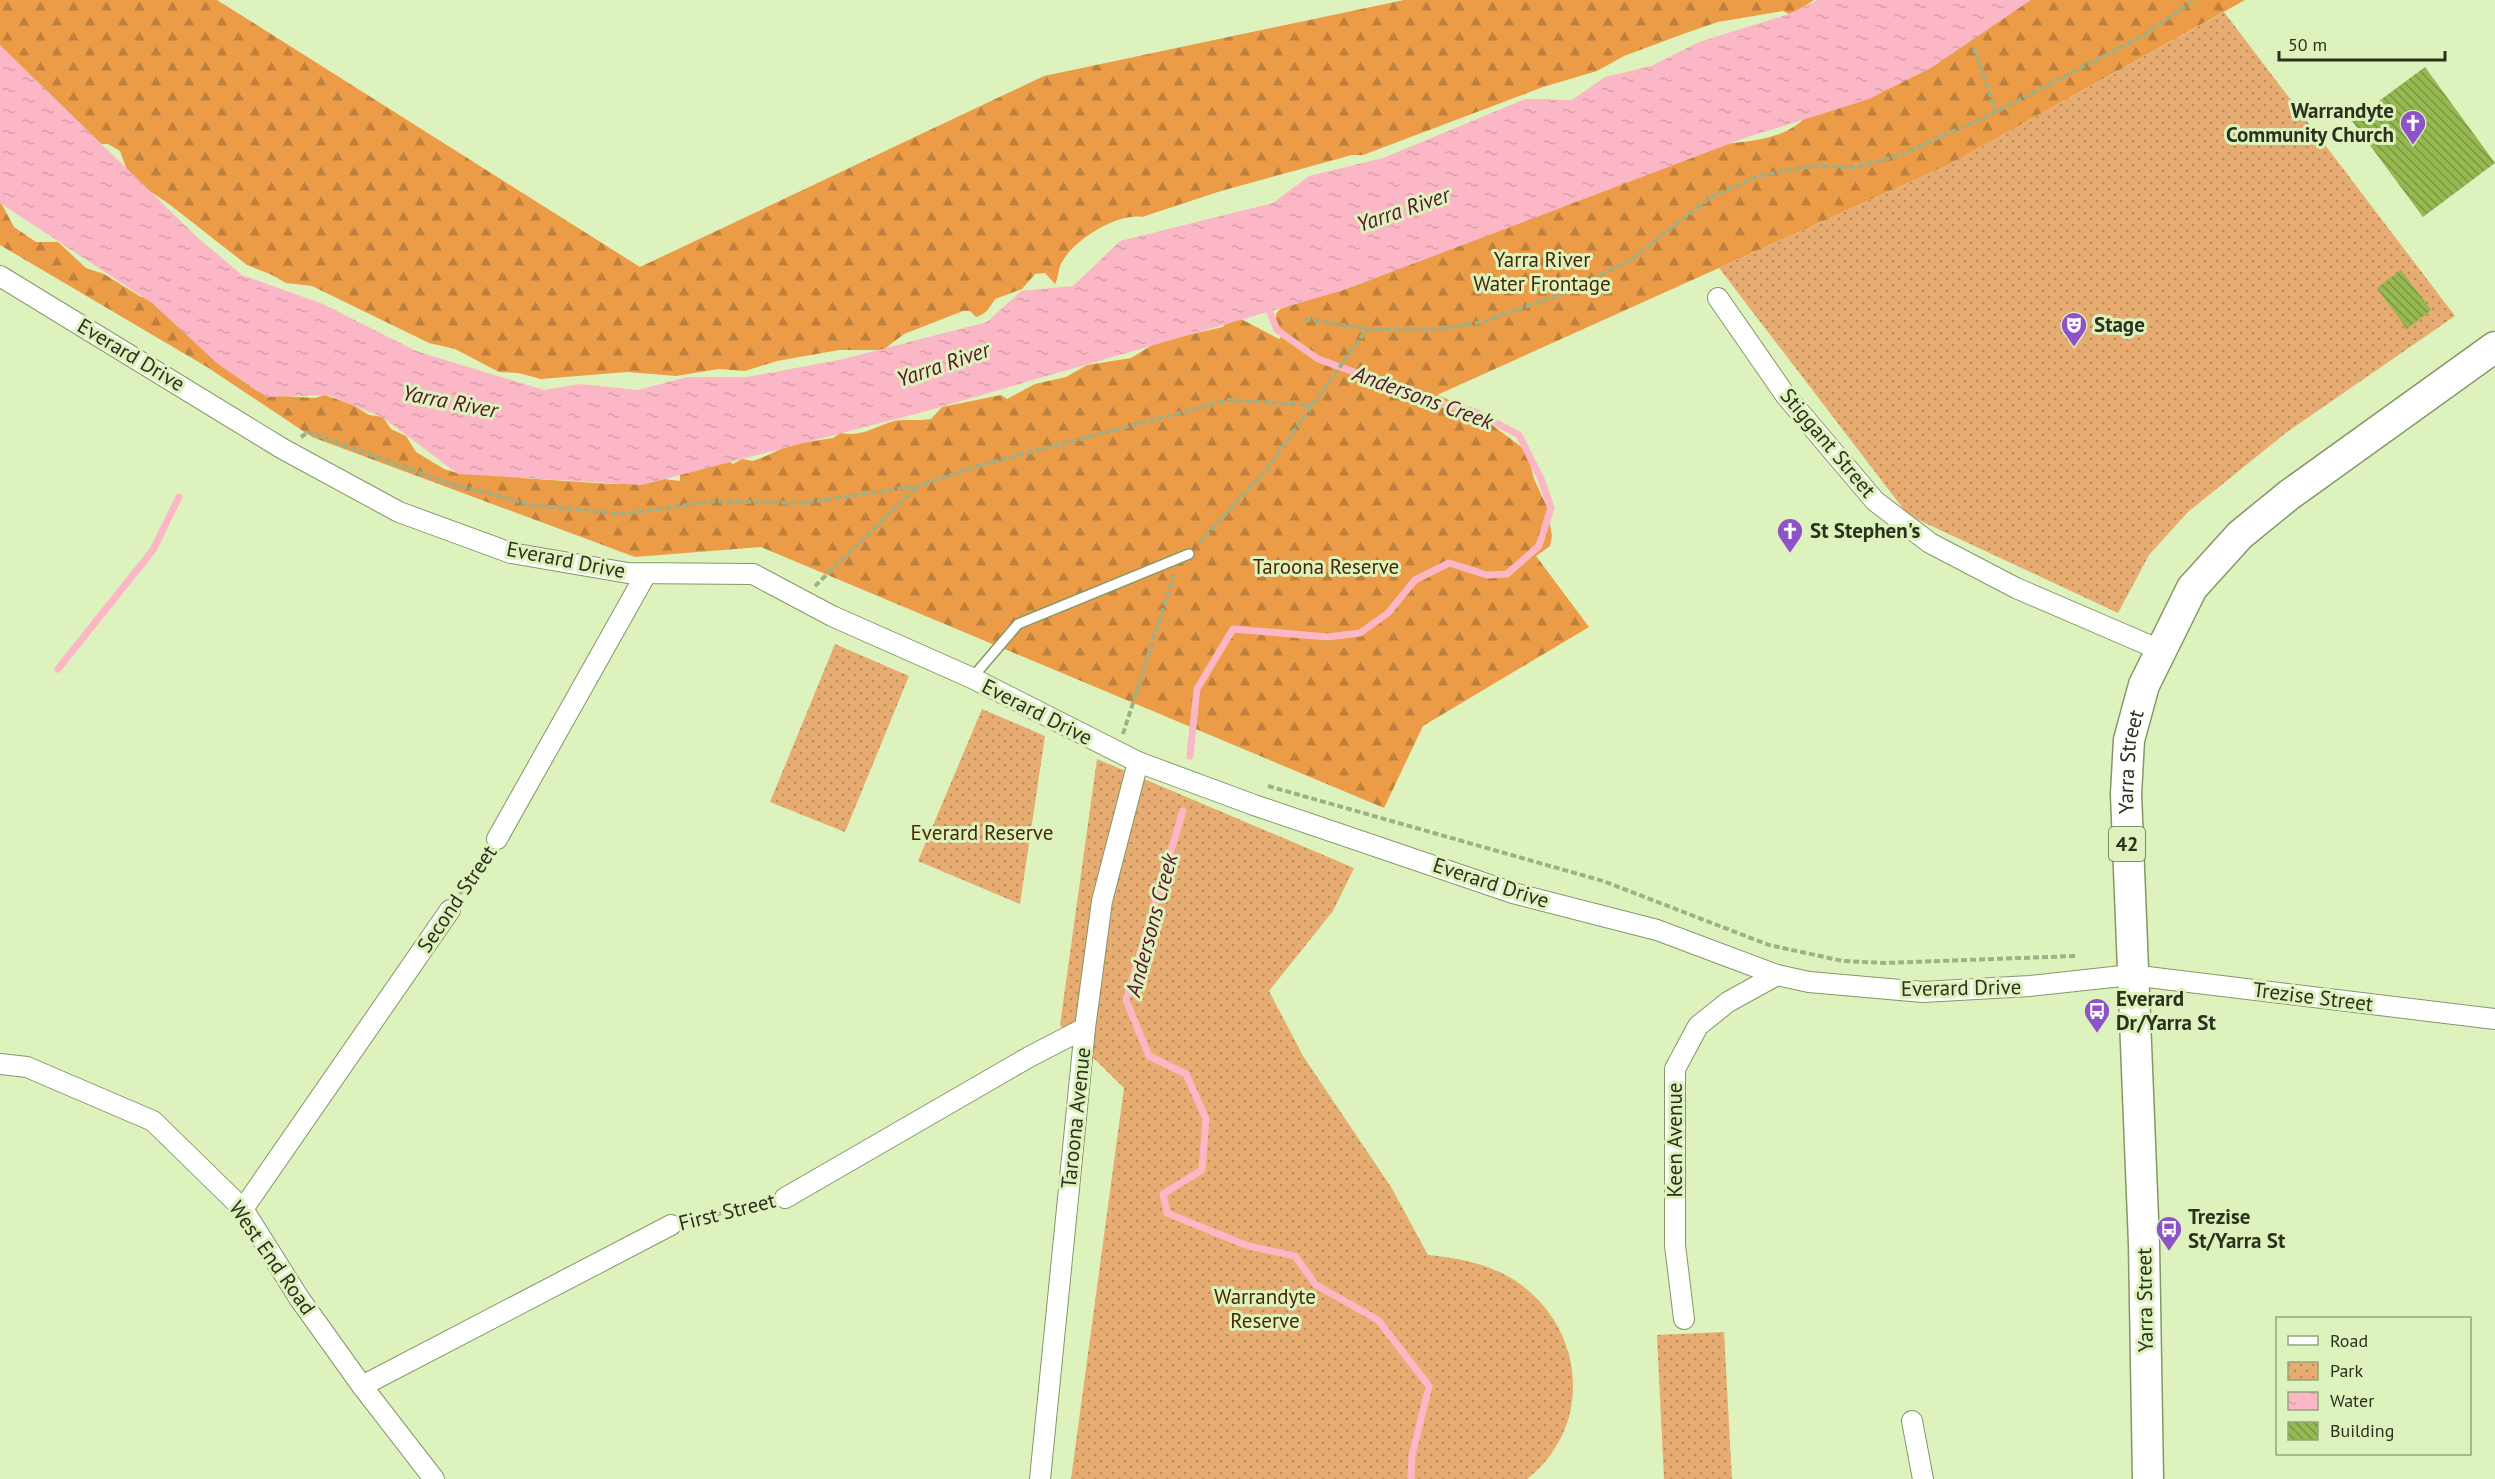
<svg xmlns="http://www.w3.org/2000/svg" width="2495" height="1479" viewBox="0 0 2495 1479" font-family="'PT Sans',sans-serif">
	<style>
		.forest { fill: url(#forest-firs) }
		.park { fill: url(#park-dots) }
		.water { fill: url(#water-ripples) }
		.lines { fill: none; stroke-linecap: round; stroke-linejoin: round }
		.stream { stroke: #fcb7c6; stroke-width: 7 }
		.building { fill: url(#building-back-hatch) }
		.lane-casing { stroke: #859766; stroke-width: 12 }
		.street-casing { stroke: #859766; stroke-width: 22 }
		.primary-casing { stroke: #859766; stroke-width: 33 }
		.path { stroke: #a0b086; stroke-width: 4; stroke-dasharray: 6 3; stroke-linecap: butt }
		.lane { stroke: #fff; stroke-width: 9 }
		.street { stroke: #fff; stroke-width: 20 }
		.primary { stroke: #fff; stroke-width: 30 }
		.labels { text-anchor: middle; stroke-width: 6; stroke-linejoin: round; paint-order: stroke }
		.shield { fill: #def2be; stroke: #606c4d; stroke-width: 1.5 }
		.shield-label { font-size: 20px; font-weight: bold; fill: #2a321d }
		.poi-label { font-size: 21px; font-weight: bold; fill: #2a321d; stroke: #def2be; text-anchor: start }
		.park-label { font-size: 21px; fill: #472803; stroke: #def2be }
		.street-label { font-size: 21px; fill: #2a321d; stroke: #def2be }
		.water-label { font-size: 22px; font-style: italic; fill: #58142b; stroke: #def2be }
	</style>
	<defs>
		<pattern id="forest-firs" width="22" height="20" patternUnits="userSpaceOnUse" patternTransform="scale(1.5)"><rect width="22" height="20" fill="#ec9c47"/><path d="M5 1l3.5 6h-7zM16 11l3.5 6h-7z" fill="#bf803b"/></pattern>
		<pattern id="park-dots" width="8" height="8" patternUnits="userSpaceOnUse" patternTransform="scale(1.5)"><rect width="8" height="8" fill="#e7ac72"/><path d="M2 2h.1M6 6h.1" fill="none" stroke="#bb8d5d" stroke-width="1.8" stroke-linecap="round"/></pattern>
		<pattern id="water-ripples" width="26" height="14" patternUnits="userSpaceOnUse" patternTransform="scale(1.5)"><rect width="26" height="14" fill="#fcb7c6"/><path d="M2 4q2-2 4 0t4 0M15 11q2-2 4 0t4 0" fill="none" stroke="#d89eaa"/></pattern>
		<pattern id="building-back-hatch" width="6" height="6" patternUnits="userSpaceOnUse" patternTransform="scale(1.5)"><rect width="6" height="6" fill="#96b850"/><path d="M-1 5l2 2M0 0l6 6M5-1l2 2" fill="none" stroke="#7b9642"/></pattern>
	</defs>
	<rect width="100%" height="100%" fill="#def2be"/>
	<g class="forest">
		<path d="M0,0h217l423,267 404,-191 360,-76h410l-23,15 -8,-4 -65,11 -35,12 -59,22 -27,15 -54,16 -180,68h-11l-131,36 -79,26c-25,-4 -68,23 -80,45 -4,6 -3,15 -7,22l-10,-11 -10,1 -13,15 -27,10c-6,10 -9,15 -19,18l-6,-6h-7l-59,23 -21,16h-44l-62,11 -32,10 -26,-2 -43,7 -49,-4 -86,7 -23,-6 -19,-1 -44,-23 -26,-6 -117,-57 -26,-3 -14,-8 -25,-10 -78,-61 -39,-26 -10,-27 -12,-7h-16l-92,-81z"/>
		<path d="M2017,0h228l-293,163 -515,232 25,10 10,10 16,7 39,29 7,28 13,28 5,29 -2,10 -14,10 53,71 -166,99 -39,82 -623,-261 -126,10 -323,-120 -105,-70 -207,-122v-44l14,26 22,15h22l28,26 18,6 37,23 16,1 124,98 34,2 10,-3 28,10 16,10 14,2 8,12 15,7 10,16 28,17 13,4 42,-6 22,11 89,6 18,-1 20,-6 32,4v-7l47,-14 6,4 9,-5 11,2 13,-5 23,-11 44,-7 7,-5c24,4 33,-6 54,-12 7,-2 27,0 37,-2l11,-12 59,-12 6,4 28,-15 31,-7 21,-12 44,-7 26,-16 66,-15 5,-7 13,-1 38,20 5,-5 -8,-12v-8l4,-5 428,-163c35,-5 72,-3 98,-29z"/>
	</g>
	<g class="park">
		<path d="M2224,12l231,304 -168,116 -99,80 -39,43 -31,58 -210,-98 -189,-247 233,-105z"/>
		<path d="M835,644l74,32 -64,156 -75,-30z"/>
		<path d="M982,709l63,27 -25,168 -102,-43z"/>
		<path d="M1097,759l257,109 -21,43 -64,80 34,65 88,131 37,68c29,3 58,8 83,23 74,45 85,147 16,201h-456l53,-391 -64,-63z"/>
		<path d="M1724,1332l8,147h-68l-7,-144z"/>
	</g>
	<path class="water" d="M1818,0h213l-100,68 -62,31 -127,40 -398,151 -421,122 -281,73 -184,-11 -76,-57 -54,-22 -62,2 -48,-33 -66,-61 -152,-100v-158l198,193 44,37 81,29 93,47 128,39 36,-6 58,6 49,-13h60l92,-17 148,-38 34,-31 52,-5 47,-45 153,-38 36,-27 74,-18 142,-59 47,1 33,-23 46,-11 48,-24 87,-27z"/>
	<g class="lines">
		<g class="stream">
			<path d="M58,669l95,-119 26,-53"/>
			<path d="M1190,756l7,-67 36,-60 95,8 32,-4 28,-20 27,-33 34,-17 38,12 20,-1 32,-28 12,-38 -10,-29 -22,-44 -43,-23 -34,-8 -124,-45 -41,-29 -10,-25"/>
			<path d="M1183,811l-57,189 23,56 37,18 20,45 -4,51 -39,24 4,19 81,33 47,10 21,29 62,35 51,66 -17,70 -1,23"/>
		</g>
	</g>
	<g class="building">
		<path d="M2425,67l70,96 -72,54 -71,-96z"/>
		<path d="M2401,270l30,40 -24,19 -30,-41z"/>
	</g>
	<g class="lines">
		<g class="lane-casing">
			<path id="lane" d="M972,678l46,-54 171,-70"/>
		</g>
		<g class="street-casing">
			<g id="street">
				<path d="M0,276l283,173 116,63 112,41 117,20 125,1 79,42 140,62 166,84 116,43 259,88 144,37 120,45 32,7 114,10 107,-6 101,-11 364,44"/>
				<path d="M1718,298l68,98 89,105 55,42 86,45 144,62"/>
				<path d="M497,839l149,-265"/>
				<path d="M0,1064l27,3 126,54 90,88 56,89 63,88 72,93"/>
				<path d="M785,1198l244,-141 56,-29"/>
				<path d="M243,1209l207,-299"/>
				<path d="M1684,1319l-9,-74v-176l23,-43 30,-24 49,-27"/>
				<path d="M362,1386l309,-161"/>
				<path d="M1912,1421l11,58"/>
				<path d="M1040,1479l45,-451 17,-127 36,-139"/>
			</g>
		</g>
		<g class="primary-casing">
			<g id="primary">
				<path id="s1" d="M2148,1479l-4,-235 -18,-450 3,-54 15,-55 48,-97 48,-53 49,-40 206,-148"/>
			</g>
		</g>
		<g class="path">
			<path d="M1974,48l22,64"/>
			<path d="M1305,319l62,10h73l42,-7 77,-27 71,-35 81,-63 48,-21 53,-10 44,1 44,-12 96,-43 146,-76 53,-36"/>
			<path d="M301,437l7,-5 137,50 86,23 91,9 94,-13 87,2 114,-17 64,-21 248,-65 82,5"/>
			<path d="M1199,543l67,-73 101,-141"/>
			<path d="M815,586l102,-99"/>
			<path d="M1123,734l51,-159"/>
			<path d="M1268,786l335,95 166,64 74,16 42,2 190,-7"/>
			<path d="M460,894l26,-39"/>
			<path d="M689,1221l78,-19"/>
		</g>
		<use href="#lane" class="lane"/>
		<use href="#street" class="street"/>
		<use href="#primary" class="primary"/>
	</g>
	<defs>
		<g id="church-pin" transform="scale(1.35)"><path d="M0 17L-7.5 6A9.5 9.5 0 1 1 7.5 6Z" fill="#8e52c9" stroke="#def2be"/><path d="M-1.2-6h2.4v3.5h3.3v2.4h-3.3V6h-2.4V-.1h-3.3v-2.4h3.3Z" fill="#fff"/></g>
		<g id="theatre-pin" transform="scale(1.35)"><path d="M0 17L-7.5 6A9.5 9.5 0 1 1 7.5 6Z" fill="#8e52c9" stroke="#def2be"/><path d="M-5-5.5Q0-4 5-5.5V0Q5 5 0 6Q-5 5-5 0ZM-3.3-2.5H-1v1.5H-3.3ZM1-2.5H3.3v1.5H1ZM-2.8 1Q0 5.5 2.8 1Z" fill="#fff"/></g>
		<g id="bus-pin" transform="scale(1.35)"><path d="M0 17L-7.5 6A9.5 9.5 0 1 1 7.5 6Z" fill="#8e52c9" stroke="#def2be"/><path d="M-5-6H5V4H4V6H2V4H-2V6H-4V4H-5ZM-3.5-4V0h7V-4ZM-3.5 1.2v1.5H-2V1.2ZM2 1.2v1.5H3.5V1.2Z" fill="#fff"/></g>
	</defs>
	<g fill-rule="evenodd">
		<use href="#church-pin" x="2413" y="123"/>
		<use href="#theatre-pin" x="2074" y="325"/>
		<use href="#church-pin" x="1790" y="531"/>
		<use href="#bus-pin" x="2097" y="1011"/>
		<use href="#bus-pin" x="2169" y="1229"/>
	</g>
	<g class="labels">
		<rect class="shield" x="2109" y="827" width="36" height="34" rx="4.5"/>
		<g class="shield-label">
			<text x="2127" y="851">42</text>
		</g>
		<g class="poi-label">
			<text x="2394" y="118" text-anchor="end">Warrandyte<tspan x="2394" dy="24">Community Church</tspan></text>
			<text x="2094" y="332">Stage</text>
			<text x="1810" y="538">St Stephen's</text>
			<text x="2116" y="1006">Everard<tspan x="2116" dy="24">Dr/Yarra St</tspan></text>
			<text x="2188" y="1224">Trezise<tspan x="2188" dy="24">St/Yarra St</tspan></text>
		</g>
		<g class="park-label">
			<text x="1542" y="267">Yarra River<tspan x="1542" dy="24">Water Frontage</tspan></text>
			<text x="1326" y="574">Taroona Reserve</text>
			<text x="982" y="840">Everard Reserve</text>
			<text x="1265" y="1304">Warrandyte<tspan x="1265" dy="24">Reserve</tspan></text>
		</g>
		<g class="street-label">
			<text transform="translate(131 355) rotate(31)" y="7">Everard Drive</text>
			<text transform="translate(1828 443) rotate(50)" y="7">Stiggant Street</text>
			<text transform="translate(566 560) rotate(11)" y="7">Everard Drive</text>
			<text transform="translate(1037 712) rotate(27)" y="7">Everard Drive</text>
			<text dy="7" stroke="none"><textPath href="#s1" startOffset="718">Yarra Street</textPath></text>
			<text transform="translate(1491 883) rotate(18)" y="7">Everard Drive</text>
			<text transform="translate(457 899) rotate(-56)" y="7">Second Street</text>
			<text transform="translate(1961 988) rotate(-1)" y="7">Everard Drive</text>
			<text transform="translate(2313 997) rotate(7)" y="7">Trezise Street</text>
			<text transform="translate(1076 1118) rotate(-84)" y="7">Taroona Avenue</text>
			<text transform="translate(1675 1140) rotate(-90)" y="7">Keen Avenue</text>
			<text transform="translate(727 1212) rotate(-14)" y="7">First Street</text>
			<text transform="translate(272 1258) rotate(55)" y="7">West End Road</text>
			<text transform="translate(2145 1300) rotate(-91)" y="7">Yarra Street</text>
		</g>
		<g class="water-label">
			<text transform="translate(1403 209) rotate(-19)" y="8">Yarra River</text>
			<text transform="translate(943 364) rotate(-19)" y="8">Yarra River</text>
			<text transform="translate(1423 397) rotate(20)" y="8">Andersons Creek</text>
			<text transform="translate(450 401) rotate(11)" y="8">Yarra River</text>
			<text transform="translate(1151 925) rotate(-75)" y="8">Andersons Creek</text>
		</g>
	</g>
	<rect x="2276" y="1317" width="195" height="138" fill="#def2be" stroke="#96a57e" stroke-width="1.5"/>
	<rect x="2288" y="1336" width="30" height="9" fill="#ffffff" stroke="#96a57e" stroke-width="1.5"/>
	<text x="2330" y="1347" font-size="18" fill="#2a321d">Road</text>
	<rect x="2288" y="1362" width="30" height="18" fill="url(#park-dots)" stroke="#96a57e" stroke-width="1.5"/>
	<text x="2330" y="1377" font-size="18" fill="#2a321d">Park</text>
	<rect x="2288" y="1392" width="30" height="18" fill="url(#water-ripples)" stroke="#96a57e" stroke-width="1.5"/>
	<text x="2330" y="1407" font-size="18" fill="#2a321d">Water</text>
	<rect x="2288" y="1422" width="30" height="18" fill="url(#building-back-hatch)" stroke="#96a57e" stroke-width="1.5"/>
	<text x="2330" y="1437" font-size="18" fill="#2a321d">Building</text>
	<path d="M2279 51v9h166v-9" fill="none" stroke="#2a321d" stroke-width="3"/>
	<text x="2288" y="51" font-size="18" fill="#2a321d" stroke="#def2be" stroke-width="4.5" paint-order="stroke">50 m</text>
</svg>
